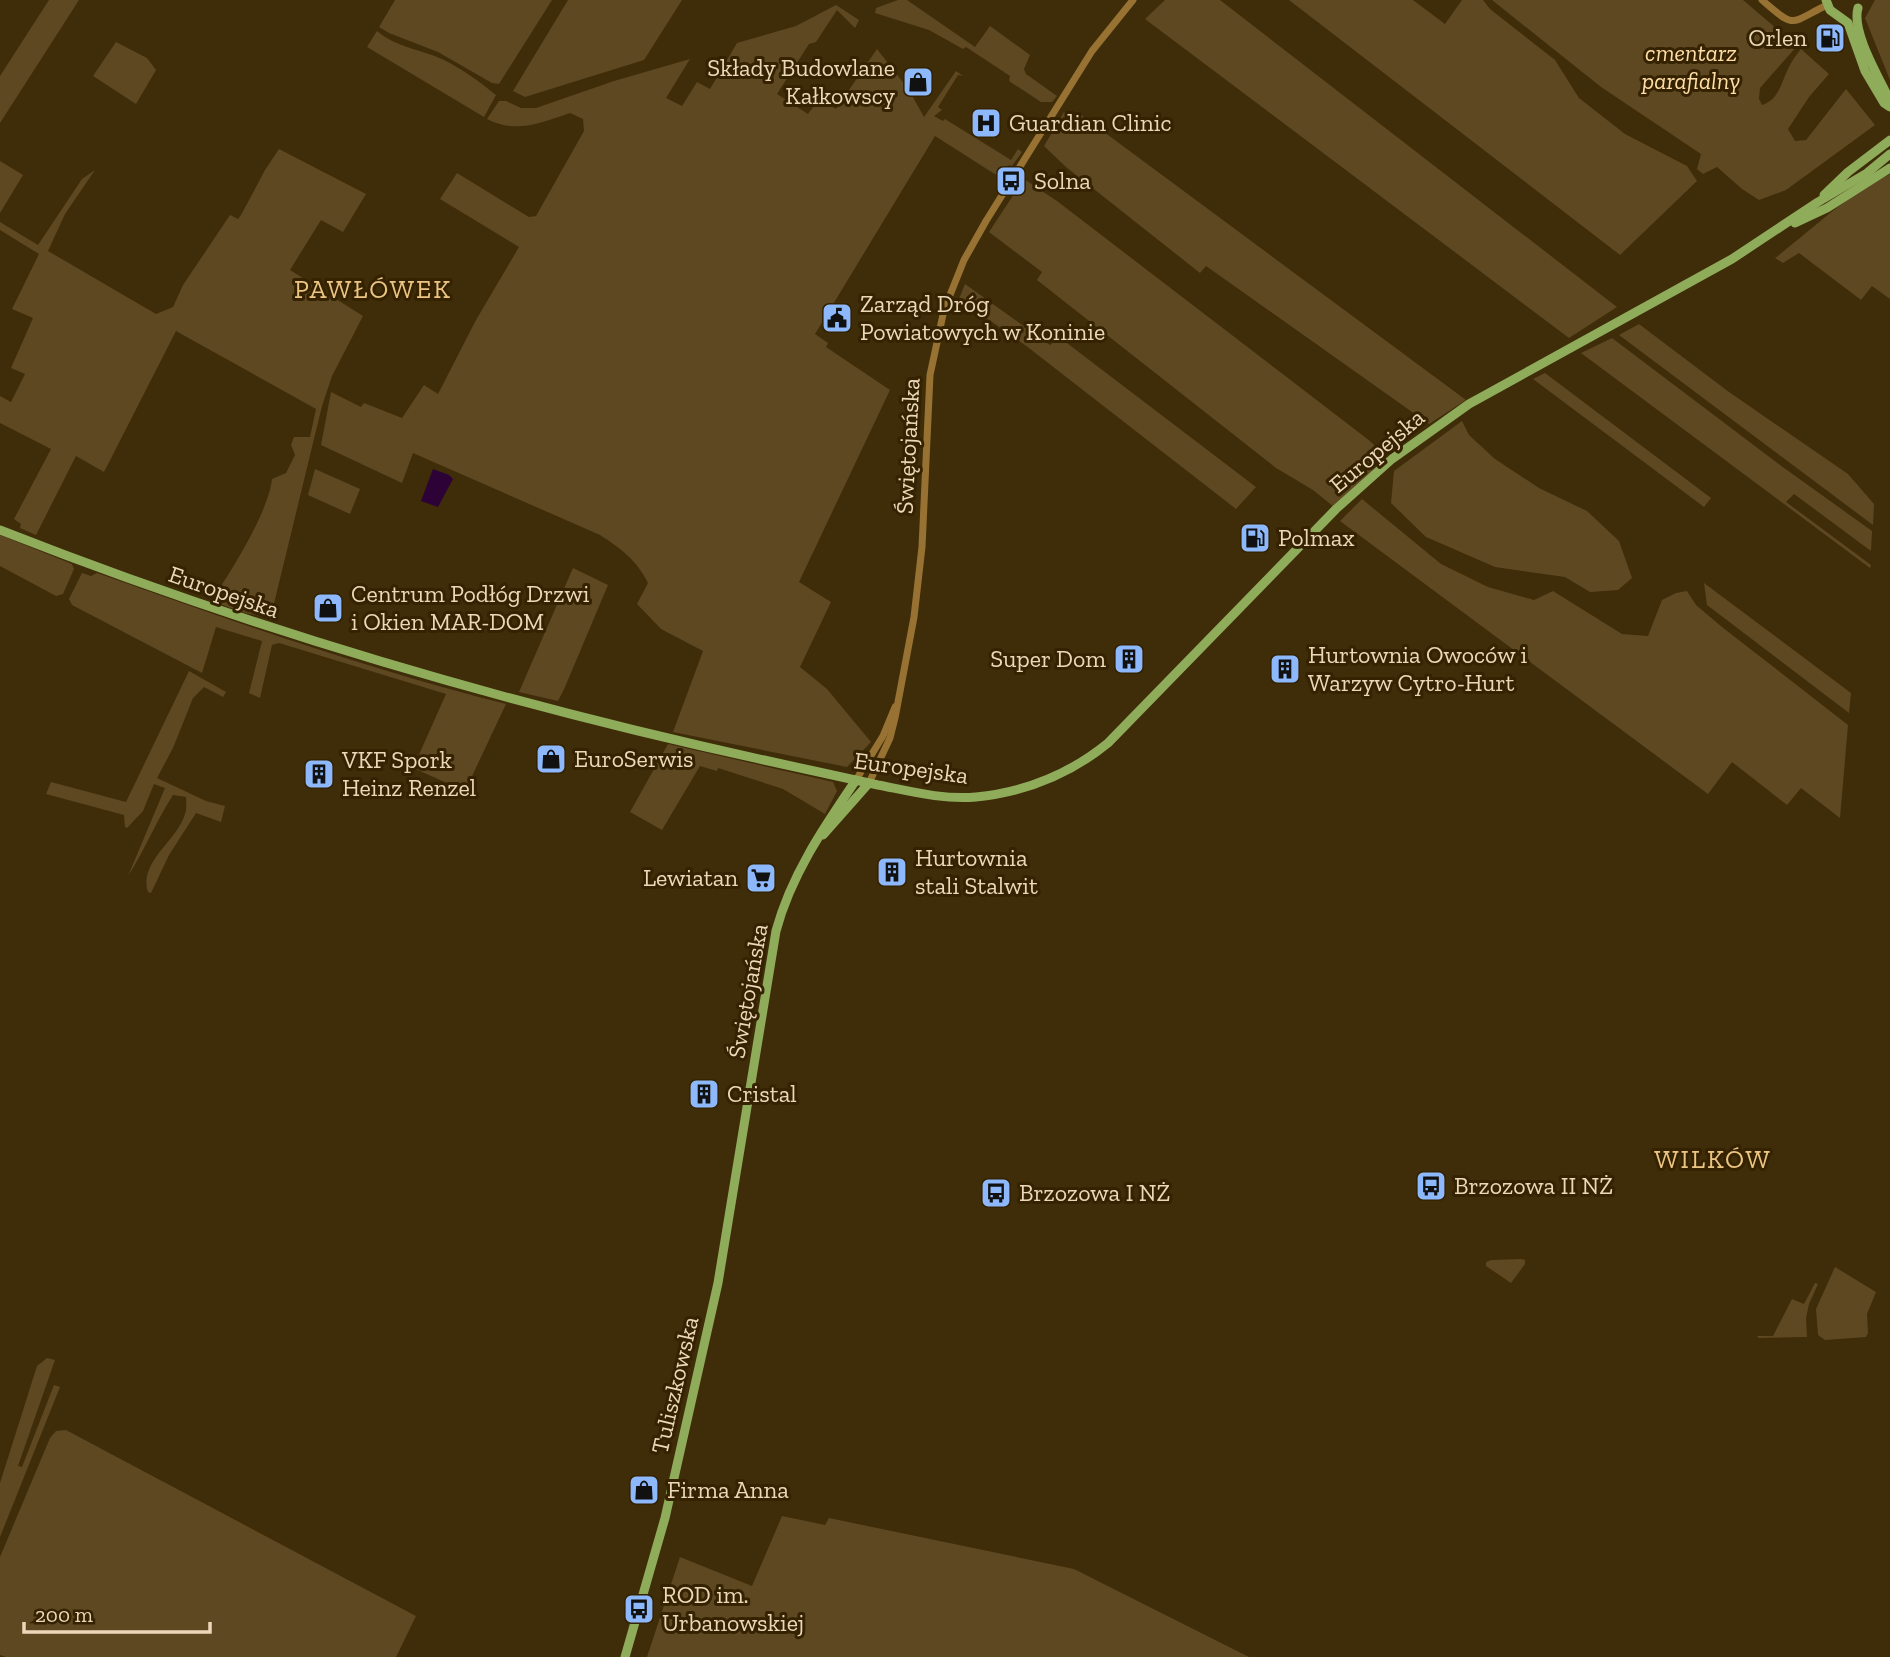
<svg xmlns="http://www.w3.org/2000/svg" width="1890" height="1657" viewBox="0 0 1890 1657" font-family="'Zilla Slab',serif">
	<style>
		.green { fill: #5e4822 }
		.water { fill: #2d0337 }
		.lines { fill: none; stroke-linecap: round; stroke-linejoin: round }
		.minor { stroke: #977233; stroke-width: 7 }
		.major { stroke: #8fac5b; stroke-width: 9 }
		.labels { text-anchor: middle; stroke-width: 6; stroke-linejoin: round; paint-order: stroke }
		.poi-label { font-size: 24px; fill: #ecd8b9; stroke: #342200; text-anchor: start }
		.park-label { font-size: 24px; font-style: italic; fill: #ffdda7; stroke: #342200 }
		.street-label { font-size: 24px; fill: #ecd8b9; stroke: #342200 }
		.neighbourhood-label { font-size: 26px; letter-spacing: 2px; fill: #ecc585; stroke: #342200 }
	</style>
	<rect width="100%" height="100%" fill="#3f2c09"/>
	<g class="green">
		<path d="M49,0h30l-79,123v-47z"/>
		<path d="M395,0h157l-53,84 -7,-1 -54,-31 -49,-19 -10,-6z"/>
		<path d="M568,0h114l-38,60 -119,37 -12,-6z"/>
		<path d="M898,0h9l68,47 15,-21 40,29 -6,14 2,5 31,22 -5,6h-11l-32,-21 1,-5 -44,-29 -3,2 -34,-19 -54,-17 1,-5z"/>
		<path d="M1165,0h55l397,307 -48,31 -424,-319z"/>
		<path d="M1289,0h124l32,24 17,-24h21l7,9 65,51 24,38 46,36 62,32 10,15 -77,74z"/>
		<path d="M1492,0h251l54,46 -37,42 -1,11 3,6c17,-5 19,-22 26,-36 3,-7 8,-14 13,-20l28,25 -20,23 -21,32 7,12 11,-1 40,-51 29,36 -89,65 -27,10 -17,-11 -25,-22 -14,7 -6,-5 4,-15 -100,-67z"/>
		<path d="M1875,0h15v80l-25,-62z"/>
		<path d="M836,5l23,15 -4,8 -18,-18 -21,32 -7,2 -32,50 31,20 11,-15 17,10 41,-60 32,41 15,27 32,-46 7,5 -5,-1 -20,32 4,3 -8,6 9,5 2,-2 66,41 7,-11 4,3 -10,14 -3,-1 -8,13 -66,-42 -120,198 13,9 -2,4 64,43 -91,192 32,20 -31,65 27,22 44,53 -24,25 -174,-35 30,-81 -42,-22 -24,-25 11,-21c-11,-23 -28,-35 -48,-48l-187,-82 -11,30 -81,-38 10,-53 30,15 3,-4 38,15 22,-33 14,9 38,-74 43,-73 -79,-48 17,-26 72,44 7,-1 48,-85 -1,-12 -13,-6c-30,10 -53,21 -83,6l12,-18h7l15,7h15l78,-27 76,-22 -24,39 16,8 15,-24 13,7 27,-46 59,-17z"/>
		<path d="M377,31c20,17 44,18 67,29 18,9 36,22 52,35l-12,22 -117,-70z"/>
		<path d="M116,42l31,16 9,12 -20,34 -43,-28z"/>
		<path d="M1064,112l8,3 5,-3 389,288 -37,24 -223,-158 -6,7 -134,-106 -22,-21z"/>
		<path d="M279,149l87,45 -23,38 -22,-12 -31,50 73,46 -31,60 -10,30 -51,210 -3,-1 -2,2 -21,-4 -34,-12c20,-29 57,-88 61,-122l14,-6 9,-18 -4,-10 3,-8h16l6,-28 -140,-78 -72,141 -28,-16 -40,79 -16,-7 1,-4 -7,-5 37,-70 -51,-26v-27l11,6 14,-28 -14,-6 22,-50 -21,-9 27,-55 -39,-24v-8l38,23 44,-66 13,-9 -30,44 -17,37 108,63 17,-7 10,-22 47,-70 8,4 3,-4 24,-45z"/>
		<path d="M0,161l23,14 -23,38z"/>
		<path d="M1890,174v125l-18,-13 -11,14 -62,-47 -16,10 -8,-5c38,-29 71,-63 115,-84z"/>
		<path d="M1024,179l33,22 313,240 17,17 -53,49 -21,-17 -37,-22 -239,-188 5,-8 -53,-40z"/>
		<path d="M965,284l85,61 9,-8 197,150 -20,22 -211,-164 -66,-46z"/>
		<path d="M1639,324l90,68 119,82 26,30 -1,21 -254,-190z"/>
		<path d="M1612,338l168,127 92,66 -1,20 -77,-57 -8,8 85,63 -1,3 -289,-215z"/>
		<path d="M1545,373l166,125 -7,9 -171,-128z"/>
		<path d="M1462,421l7,14 26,24 44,29 48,23 32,30 13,37 -14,12 -28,2 -25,-15 -70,-10 -69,-30 -35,-34 3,-32z"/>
		<path d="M315,469l45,20 -10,25 -42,-19z"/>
		<path d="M1362,499l79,65 47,23 46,13 19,-9 69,43 26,2 14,-36 14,-7 11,-2 9,14 26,22 126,98 -8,93 -39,-30 -14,17 -55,-43 -24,32 -368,-273z"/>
		<path d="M0,535l72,29 2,5 -11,25 -7,2 -56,-30z"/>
		<path d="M573,568l35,17 -43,102 -7,14 -39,-9z"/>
		<path d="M82,573l9,3 6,-3c135,48 270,96 409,131l-41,87 -52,-23 33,-74 -167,-51 -7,2 -12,53 -11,-5 13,-52 -46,-14 -14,46 -130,-68 -3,-6z"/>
		<path d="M1704,583l147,110 -2,20 -142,-108z"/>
		<path d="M189,671l37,21 -3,5 -19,-10 -11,11 -20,50 -16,30 49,23 19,5 -4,16 -25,-9 -27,42 -18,38 -3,-1c-10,-30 30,-52 37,-78 2,-5 1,-12 1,-17l-13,-2c-17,26 -28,55 -45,81l37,-88 -11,-4 -11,27 -16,17 -2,-1 -1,-12 -78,-21 5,-12 75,20z"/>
		<path d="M668,744l165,38 4,9 -12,23 -42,-25 -65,-21 -1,3 -17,-5 -38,64 -32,-18z"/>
		<path d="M1521,1259l4,1v4l-14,19 -25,-17v-4l5,-2z"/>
		<path d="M1835,1267l41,25 -9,22 1,19 -2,4 -41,3 -7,-5 -2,-26z"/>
		<path d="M1815,1283l3,1 -9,20 -3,14 1,19 -48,1 -2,-2h16l19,-37 12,5z"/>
		<path d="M47,1358l8,2 -37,106 4,1 32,-82 6,2 -60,150v-54l37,-117z"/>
		<path d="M66,1430l350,186 -20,41h-390l-6,-2v-98l50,-119 6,-7z"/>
		<path d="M782,1516l43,9 4,-7 245,51 175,88h-602l33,-100 72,29z"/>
	</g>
	<path class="water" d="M433,469l16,6 4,4 -15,28 -17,-6z"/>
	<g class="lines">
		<g class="minor">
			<path d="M1762,0c34,30 28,23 65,5"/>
			<path d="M856,780l27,-44 12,-29"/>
			<path d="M869,783l21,-45 5,-20 19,-101 8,-70 8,-172 14,-65 20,-50 22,-39 106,-170 41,-51"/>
		</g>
		<g class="major">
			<path d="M1826,0l4,10 18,13 17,48 19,32 6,4"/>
			<path d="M1858,8c-7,24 22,71 32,93"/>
			<path d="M1824,195l24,-23 42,-32"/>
			<path d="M1795,223l32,-15 63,-40"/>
			<path d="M0,530c249,98 503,173 764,230 38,8 76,17 114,25 31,6 65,15 98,12 49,-5 94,-23 132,-54l228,-234 56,-50 77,-55 263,-145 86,-57 49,-29 23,-19"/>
			<path d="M823,835l46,-52"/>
			<path d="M625,1657l40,-139 53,-235 58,-352c15,-56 48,-104 80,-151"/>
		</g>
	</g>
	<defs>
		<g id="fuel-square" transform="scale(1.575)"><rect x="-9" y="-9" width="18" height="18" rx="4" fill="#8db9fc" stroke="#342200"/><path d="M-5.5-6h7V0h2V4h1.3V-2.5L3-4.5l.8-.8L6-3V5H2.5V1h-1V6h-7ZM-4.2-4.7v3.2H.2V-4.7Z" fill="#111"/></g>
		<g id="shop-square" transform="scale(1.575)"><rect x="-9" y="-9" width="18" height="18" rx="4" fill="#8db9fc" stroke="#342200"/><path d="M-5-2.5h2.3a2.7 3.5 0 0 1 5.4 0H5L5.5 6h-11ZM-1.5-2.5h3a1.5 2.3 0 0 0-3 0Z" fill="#111"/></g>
		<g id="hospital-square" transform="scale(1.575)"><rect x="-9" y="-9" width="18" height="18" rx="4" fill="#8db9fc" stroke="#342200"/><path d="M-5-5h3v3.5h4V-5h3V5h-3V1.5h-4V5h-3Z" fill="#111"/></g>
		<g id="bus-square" transform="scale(1.575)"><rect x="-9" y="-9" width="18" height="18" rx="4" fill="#8db9fc" stroke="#342200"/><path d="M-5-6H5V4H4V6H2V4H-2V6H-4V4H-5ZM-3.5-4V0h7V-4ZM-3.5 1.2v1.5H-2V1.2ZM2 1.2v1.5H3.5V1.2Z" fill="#111"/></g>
		<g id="civic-square" transform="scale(1.575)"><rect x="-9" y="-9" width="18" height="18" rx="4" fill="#8db9fc" stroke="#342200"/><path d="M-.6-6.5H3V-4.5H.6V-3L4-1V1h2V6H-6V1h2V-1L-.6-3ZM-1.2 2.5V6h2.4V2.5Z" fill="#111"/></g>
		<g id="building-square" transform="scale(1.575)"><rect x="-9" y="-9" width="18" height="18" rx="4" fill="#8db9fc" stroke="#342200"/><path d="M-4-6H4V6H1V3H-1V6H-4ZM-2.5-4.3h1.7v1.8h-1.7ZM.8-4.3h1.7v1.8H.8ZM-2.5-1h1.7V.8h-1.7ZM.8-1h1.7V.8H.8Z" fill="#111"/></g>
		<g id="supermarket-square" transform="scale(1.575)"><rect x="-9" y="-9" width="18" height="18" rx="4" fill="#8db9fc" stroke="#342200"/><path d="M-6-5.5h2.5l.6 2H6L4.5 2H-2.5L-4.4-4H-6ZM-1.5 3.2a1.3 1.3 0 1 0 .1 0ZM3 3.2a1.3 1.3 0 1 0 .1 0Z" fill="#111"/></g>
	</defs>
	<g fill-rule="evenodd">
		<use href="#fuel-square" x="1830" y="38"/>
		<use href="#shop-square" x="918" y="82"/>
		<use href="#hospital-square" x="986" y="123"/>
		<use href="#bus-square" x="1011" y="181"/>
		<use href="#civic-square" x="837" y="318"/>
		<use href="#fuel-square" x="1255" y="538"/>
		<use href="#shop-square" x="328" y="608"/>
		<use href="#building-square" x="1129" y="659"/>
		<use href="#building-square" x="1285" y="669"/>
		<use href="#shop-square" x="551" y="759"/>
		<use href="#building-square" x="319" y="774"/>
		<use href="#building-square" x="892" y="872"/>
		<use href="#supermarket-square" x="761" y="878"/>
		<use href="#building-square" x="704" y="1094"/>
		<use href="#bus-square" x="1431" y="1186"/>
		<use href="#bus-square" x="996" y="1193"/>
		<use href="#shop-square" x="644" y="1490"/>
		<use href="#bus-square" x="639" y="1609"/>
	</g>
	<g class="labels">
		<g class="poi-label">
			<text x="1807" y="46" text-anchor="end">Orlen</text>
			<text x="895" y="76" text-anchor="end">Składy Budowlane<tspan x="895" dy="28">Kałkowscy</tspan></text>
			<text x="1009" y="131">Guardian Clinic</text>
			<text x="1034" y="189">Solna</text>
			<text x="860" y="312">Zarząd Dróg<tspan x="860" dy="28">Powiatowych w Koninie</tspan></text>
			<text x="1278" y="546">Polmax</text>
			<text x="351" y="602">Centrum Podłóg Drzwi<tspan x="351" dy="28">i Okien MAR-DOM</tspan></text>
			<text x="1308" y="663">Hurtownia Owoców i<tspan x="1308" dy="28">Warzyw Cytro-Hurt</tspan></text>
			<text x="1106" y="667" text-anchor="end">Super Dom</text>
			<text x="574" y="767">EuroSerwis</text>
			<text x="342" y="768">VKF Spork<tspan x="342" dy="28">Heinz Renzel</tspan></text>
			<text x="915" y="866">Hurtownia<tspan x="915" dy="28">stali Stalwit</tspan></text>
			<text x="738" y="886" text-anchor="end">Lewiatan</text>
			<text x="727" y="1102">Cristal</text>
			<text x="1454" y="1194">Brzozowa II NŻ</text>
			<text x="1019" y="1201">Brzozowa I NŻ</text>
			<text x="667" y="1498">Firma Anna</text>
			<text x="662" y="1603">ROD im.<tspan x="662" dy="28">Urbanowskiej</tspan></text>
		</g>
		<g class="park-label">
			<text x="1691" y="61">cmentarz<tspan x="1691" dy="28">parafialny</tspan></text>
		</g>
		<g class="street-label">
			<text transform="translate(908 446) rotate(-87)" y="8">Świętojańska</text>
			<text transform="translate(1377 451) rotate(-40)" y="8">Europejska</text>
			<text transform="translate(224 592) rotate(19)" y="8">Europejska</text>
			<text transform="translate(911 768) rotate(8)" y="8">Europejska</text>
			<text transform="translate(748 991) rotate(-80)" y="8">Świętojańska</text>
			<text transform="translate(675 1385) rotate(-77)" y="8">Tuliszkowska</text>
		</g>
		<g class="neighbourhood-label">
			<text x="373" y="298">PAWŁÓWEK</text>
			<text x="1713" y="1168">WILKÓW</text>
		</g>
	</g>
	<path d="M24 1622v10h186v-10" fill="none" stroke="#ecd8b9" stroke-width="3.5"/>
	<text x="35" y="1622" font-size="21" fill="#ecd8b9" stroke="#342200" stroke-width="5" paint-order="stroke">200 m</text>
</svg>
